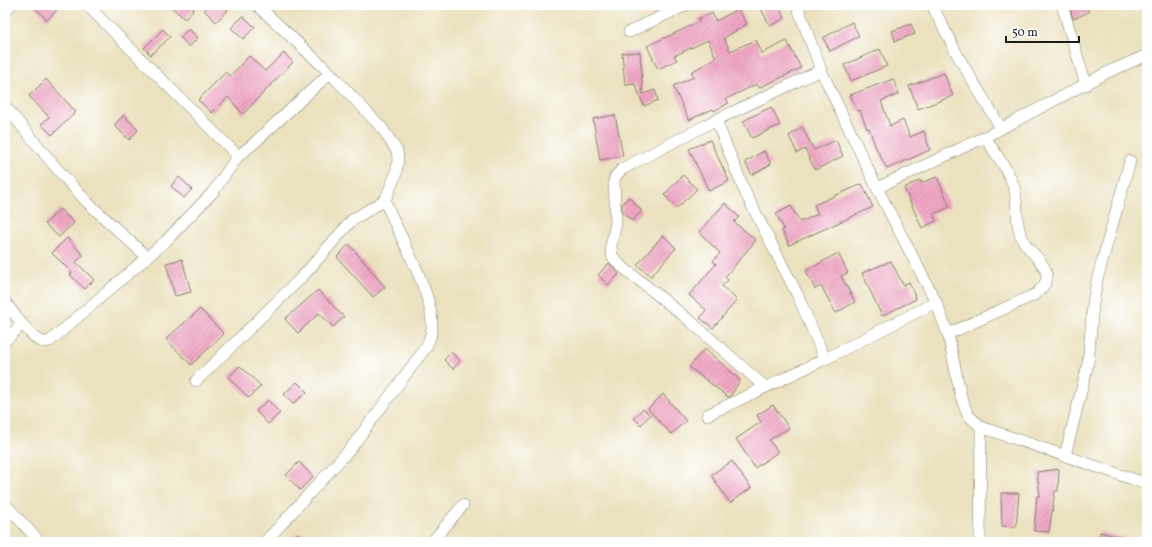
<svg xmlns="http://www.w3.org/2000/svg" width="1152" height="547" viewBox="0 0 1152 547" font-family="Vollkorn,serif">
	<style>
		.building { fill: url(#building-hatch) }
		.lines { fill: none; stroke-linecap: round; stroke-linejoin: round }
		.street-casing { stroke: #847e6d; stroke-width: 12 }
		.street { stroke: #fff; stroke-width: 11 }
	</style>
	<defs>
		<pattern id="building-hatch" width="6" height="6" patternUnits="userSpaceOnUse"><rect width="6" height="6" fill="#f0a6c4"/><path d="M-1 1l2-2M0 6l6-6M5 7l2-2" fill="none" stroke="#cd8ea8"/></pattern>
	</defs>
	<rect width="100%" height="100%" fill="#fff"/>
	<filter id="ink" filterUnits="userSpaceOnUse"><feTurbulence type="fractalNoise" baseFrequency=".025" numOctaves="2"/><feDisplacementMap in="SourceGraphic" scale="8" xChannelSelector="R" yChannelSelector="G"/><feConvolveMatrix kernelMatrix="1 2 1 2 8 2 1 2 1" color-interpolation-filters="sRGB"/></filter>
	<filter id="wash" filterUnits="userSpaceOnUse"><feTurbulence type="fractalNoise" baseFrequency=".012" numOctaves="4" result="noise"/><feDisplacementMap in="SourceGraphic" scale="16" xChannelSelector="R" yChannelSelector="G"/><feGaussianBlur stdDeviation="0.9" result="paint"/><feColorMatrix in="noise" values="0 0 0 0 0 0 0 0 0 0 0 0 0 0 0 0 0 1.4 0 .05"/><feComposite in="paint" operator="in"/></filter>
	<g filter="url(#wash)">
		<rect width="100%" height="100%" fill="#ebe1be"/>
		<g id="blocks">
			<g class="building">
				<path d="M33,5h20l5,4 -11,11z"/>
				<path d="M169,5h20l5,4 -9,10z"/>
				<path d="M210,5h13l5,5 -12,12 -12,-12z"/>
				<path d="M759,5h19l7,13 -15,8z"/>
				<path d="M1069,5h16l4,7 -16,7z"/>
				<path d="M738,9l9,15 -23,14 6,13 26,-11 6,13 25,-12 14,27 -42,20 -2,-4 -31,15 3,4 -15,8 -1,-2 -24,11 -16,-34 21,-9 -3,-5 25,-14 -8,-18 -34,16 3,4 -19,9 -11,-23 52,-24 -1,-3 14,-6 4,8z"/>
				<path d="M243,16l12,11 -12,12 -12,-11z"/>
				<path d="M852,22l7,14 -29,15 -7,-13z"/>
				<path d="M911,24l4,10 -20,7 -3,-10z"/>
				<path d="M163,29l7,8 -19,18 -7,-7z"/>
				<path d="M189,29l9,9 -9,9 -9,-10z"/>
				<path d="M880,49l7,17 -36,15 -7,-16z"/>
				<path d="M640,52l3,42 12,-4 3,10 -14,6 -9,-22 -10,1 -3,-32z"/>
				<path d="M284,53l9,9 -50,52 -15,-17 -16,16 -14,-13 28,-28 4,4 19,-20 16,15z"/>
				<path d="M944,73l9,23 -35,13 -9,-23z"/>
				<path d="M46,79l30,33 -24,23 -11,-11 8,-7 -20,-21z"/>
				<path d="M893,79l6,15 -18,7 9,25 13,-6 7,17 14,-6 6,19 -43,19 -11,-21 -7,-20 -2,1 -7,-19 -3,1 -7,-16z"/>
				<path d="M771,107l9,18 -28,13 -9,-17z"/>
				<path d="M124,115l14,15 -9,10 -15,-15z"/>
				<path d="M615,115l8,41 -23,4 -7,-41z"/>
				<path d="M802,127l12,23 22,-10 7,16 -28,14 -10,-21 -8,4 -8,-17z"/>
				<path d="M710,140l19,41 -20,10 -20,-42z"/>
				<path d="M764,151l7,13 -19,11 -7,-13z"/>
				<path d="M683,175l14,14 -20,19 -13,-13z"/>
				<path d="M179,177l13,12 -8,9 -13,-12z"/>
				<path d="M937,177l13,30 -17,7 3,7 -14,7 -18,-40 16,-8 1,3z"/>
				<path d="M862,184l11,23 -84,38 -7,-15 2,-1 -8,-15 15,-8 9,16 18,-8 -4,-9z"/>
				<path d="M629,197l13,14 -10,10 -10,-9v-8z"/>
				<path d="M725,203l14,14 -5,5 22,18 -31,37 3,3 -6,6 15,14 -24,28 -13,-10 6,-8 -17,-15 27,-31 -3,-3 7,-8 -21,-21z"/>
				<path d="M60,209l14,14 -15,14 -14,-13z"/>
				<path d="M663,235l13,13 -25,28 -14,-11z"/>
				<path d="M67,238l16,17 -7,7 18,18 -9,9 -15,-14 2,-2 -20,-20z"/>
				<path d="M349,244l36,43 -12,10 -36,-40z"/>
				<path d="M838,253l10,20 -7,3 14,26 -19,11 -15,-27 -6,3 -9,-18z"/>
				<path d="M182,259l9,33 -16,4 -9,-33z"/>
				<path d="M891,261l12,24 6,-3 7,17 -34,17 -20,-43z"/>
				<path d="M609,263l10,11 -11,11 -10,-10z"/>
				<path d="M318,290l26,27 -11,10 -14,-14 -21,20 -13,-14z"/>
				<path d="M200,309l24,25 -33,31 -25,-26z"/>
				<path d="M705,349l35,31 -10,17h-2l-39,-30z"/>
				<path d="M451,352l9,9 -7,8 -9,-9z"/>
				<path d="M240,366l21,20 -12,12 -21,-21z"/>
				<path d="M297,382l10,10 -14,12 -9,-10z"/>
				<path d="M663,394l23,27 -15,13 -23,-25z"/>
				<path d="M268,400l12,13 -12,11 -12,-13z"/>
				<path d="M773,405l16,23 -20,12 9,12 -23,16 -19,-29 25,-17 -4,-7z"/>
				<path d="M643,409l7,6 -9,10 -7,-7z"/>
				<path d="M732,461l19,27 -21,15 -19,-28z"/>
				<path d="M299,462l14,15 -13,13 -14,-15z"/>
				<path d="M1059,469l-1,22h-3l-6,41 -15,-1 3,-35h3l-3,-24z"/>
				<path d="M1001,493h18l-3,34 -14,-1z"/>
				<path d="M1100,532l28,7v3h-30z"/>
				<path d="M298,533l9,9h-18z"/>
			</g>
		</g>
	</g>
	<g filter="url(#ink)">
		<use href="#blocks" fill-opacity="0" stroke="#847e6d" stroke-width="1"/>
		<g class="lines">
			<g class="street-casing">
				<g id="street">
					<path d="M87,5l151,151"/>
					<path d="M797,5l24,65 56,118 59,114 12,32 13,63 7,18 13,12 166,57"/>
					<path d="M932,5l27,53 42,70"/>
					<path d="M1062,5l24,80"/>
					<path d="M5,11l6,-6"/>
					<path d="M629,32l57,-27"/>
					<path d="M5,106l53,64 29,32 60,55"/>
					<path d="M716,120l29,72 53,104 27,63"/>
					<path d="M877,188l108,-51 123,-65 39,-17"/>
					<path d="M5,302l17,22 -17,17"/>
					<path d="M22,324c8,7 16,22 28,17l116,-100 47,-49 25,-36 14,-11 78,-72"/>
					<path d="M948,334l88,-40c4,-4 11,-10 11,-17 0,-13 -17,-25 -23,-35 -10,-17 -5,-37 -10,-55 -5,-17 -20,-35 -29,-50"/>
					<path d="M196,381l107,-105 49,-56 33,-20 11,-26 2,-14 -1,-9 -15,-23 -52,-55 -73,-68"/>
					<path d="M764,386l-75,-66 -69,-55 -8,-9 -1,-10 5,-23 -2,-41 1,-5 7,-8 94,-49 105,-50"/>
					<path d="M707,415l118,-56 111,-57"/>
					<path d="M1065,456l23,-92 5,-60 4,-24 33,-119"/>
					<path d="M5,504l35,38"/>
					<path d="M265,542l86,-94 76,-102c1,-4 3,-8 4,-12 8,-34 -34,-100 -46,-134"/>
					<path d="M432,542l31,-37"/>
					<path d="M980,542l1,-115"/>
				</g>
			</g>
			<use href="#street" class="street"/>
		</g>
	</g>
	<rect width="1152" height="547" fill="none" stroke="#fff" stroke-width="20"/>
	<path d="M1006 36v6h73v-6" fill="none" stroke="#1c1c1c" stroke-width="2"/>
	<text x="1012" y="36" font-size="12" fill="#1c1c1c" stroke="#ffffff" stroke-width="3" paint-order="stroke">50 m</text>
</svg>
